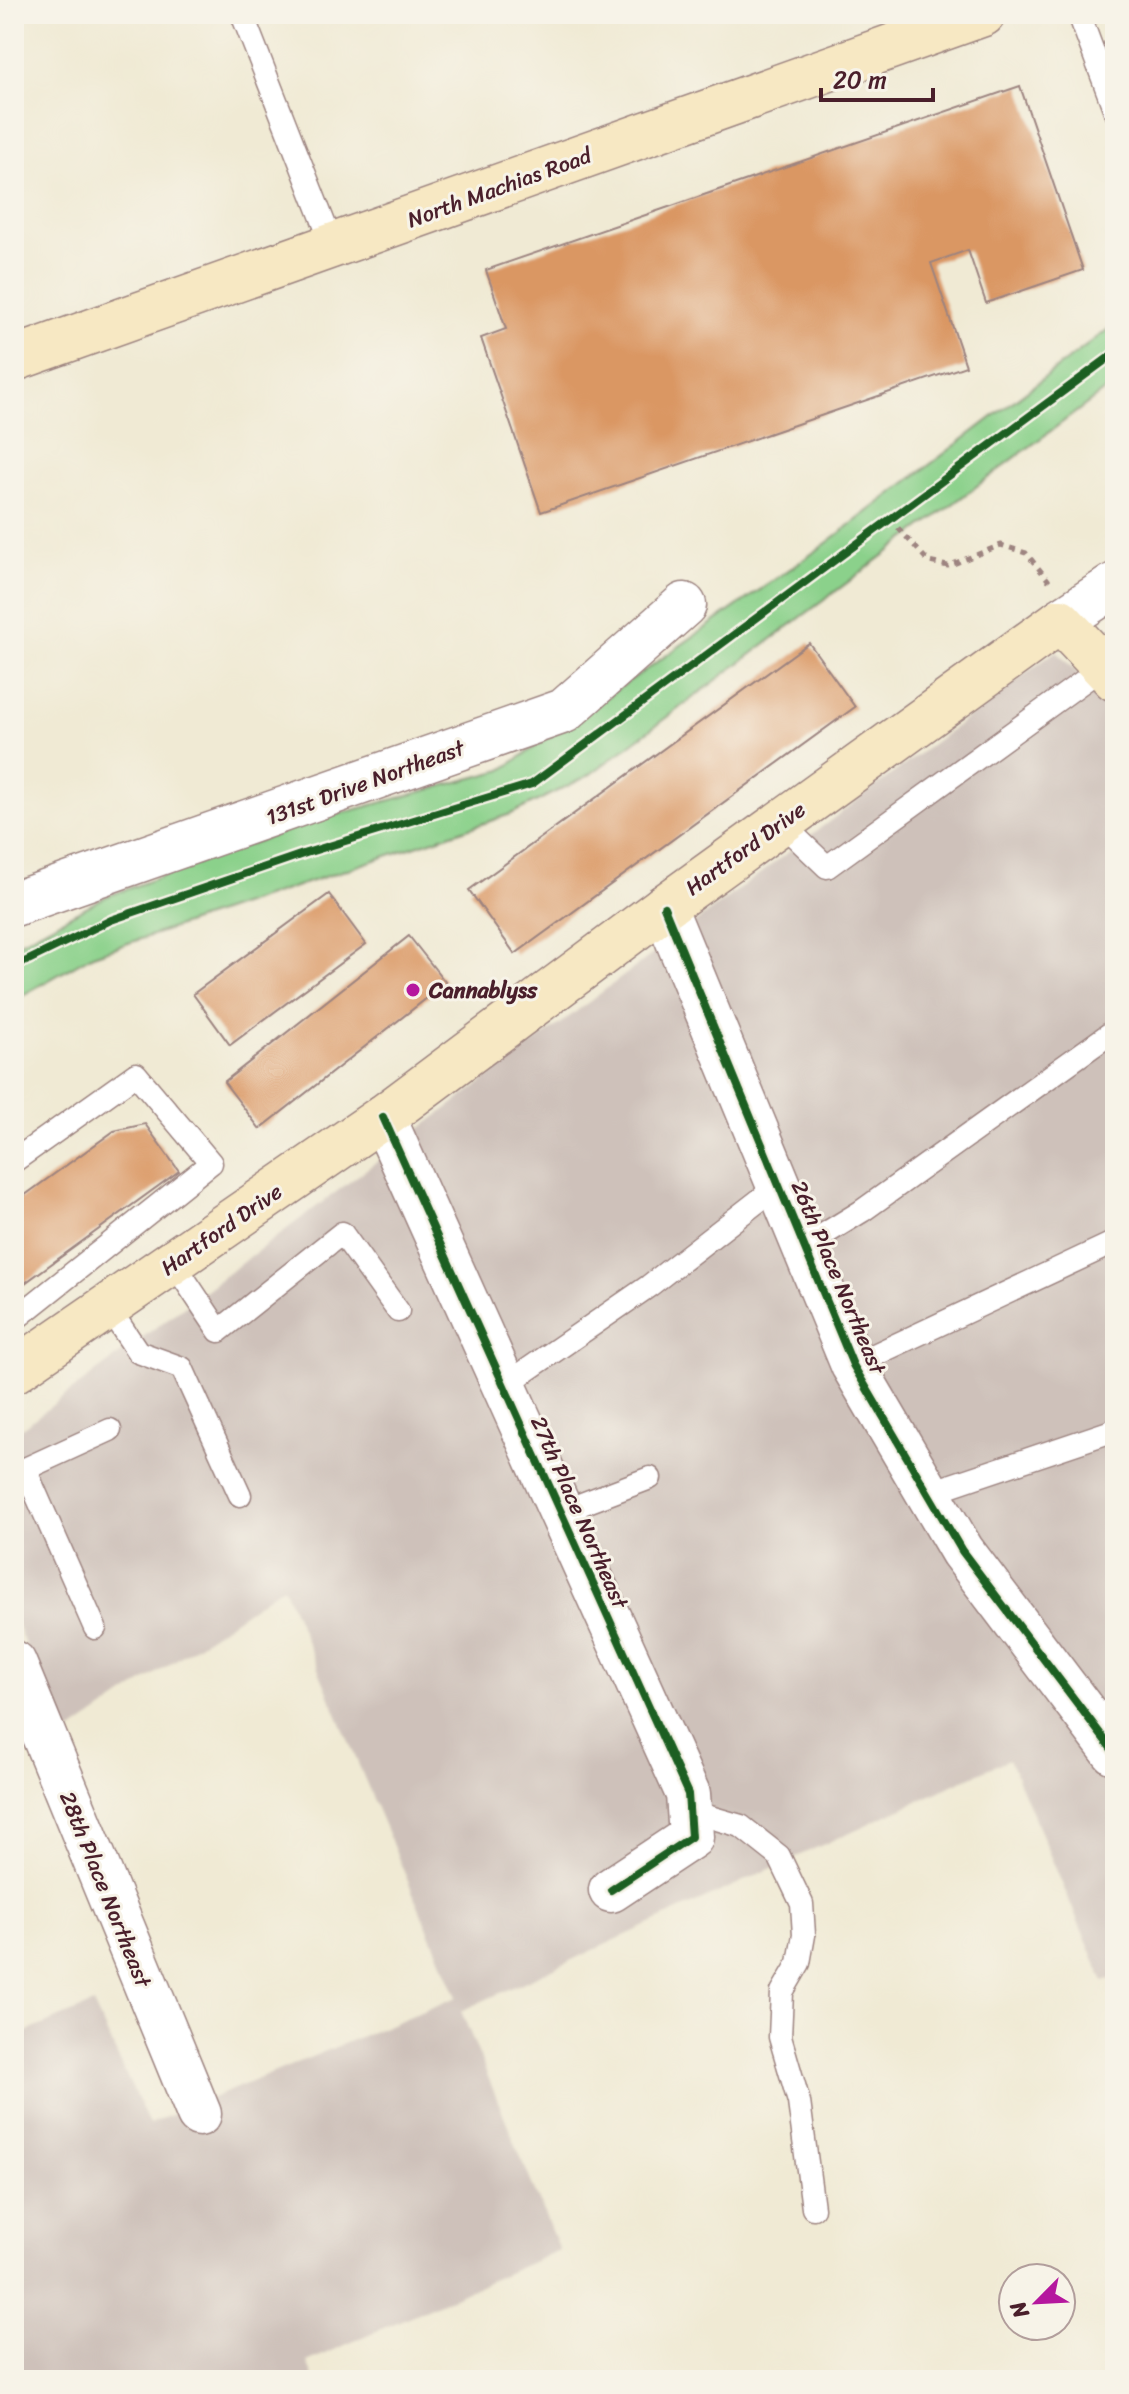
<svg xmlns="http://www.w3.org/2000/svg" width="1129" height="2394" viewBox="0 0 1129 2394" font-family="Sriracha,sans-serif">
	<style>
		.industrial { fill: #cec1ba }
		.green { fill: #8bd18b; stroke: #6a785b; stroke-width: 2 }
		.building { fill: #da9764 }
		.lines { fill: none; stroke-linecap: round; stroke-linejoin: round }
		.lane-casing { stroke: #9d8480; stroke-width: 25 }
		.street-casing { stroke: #9d8480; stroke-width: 47 }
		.secondary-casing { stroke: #9d8480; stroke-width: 47 }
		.path { stroke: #9d8480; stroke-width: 5; stroke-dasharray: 6 6; stroke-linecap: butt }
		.lane { stroke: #fff; stroke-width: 22 }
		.street { stroke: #fff; stroke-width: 44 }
		.secondary { stroke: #f7e8c3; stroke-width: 44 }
		.cycleway-casing { stroke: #f7f3e8; stroke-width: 13 }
		.cycleway { stroke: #1b5e20; stroke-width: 8 }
		.poi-dot { fill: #b5179e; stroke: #f7f3e8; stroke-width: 3 }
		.labels { text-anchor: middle; stroke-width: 6; stroke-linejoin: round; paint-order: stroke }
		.street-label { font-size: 22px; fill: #4a1f2b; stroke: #f7f3e8 }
		.poi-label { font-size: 22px; font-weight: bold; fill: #4a1f2b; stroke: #f7f3e8; text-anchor: start }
	</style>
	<rect width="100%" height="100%" fill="#f7f3e8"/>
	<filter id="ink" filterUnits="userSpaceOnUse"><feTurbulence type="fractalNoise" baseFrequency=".0125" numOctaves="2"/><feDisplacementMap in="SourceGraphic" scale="16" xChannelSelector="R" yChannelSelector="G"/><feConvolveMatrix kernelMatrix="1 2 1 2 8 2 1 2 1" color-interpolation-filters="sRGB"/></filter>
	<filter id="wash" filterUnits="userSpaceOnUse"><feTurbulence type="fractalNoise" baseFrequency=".006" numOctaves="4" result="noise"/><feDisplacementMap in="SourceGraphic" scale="32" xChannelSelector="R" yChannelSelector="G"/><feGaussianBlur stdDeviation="1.8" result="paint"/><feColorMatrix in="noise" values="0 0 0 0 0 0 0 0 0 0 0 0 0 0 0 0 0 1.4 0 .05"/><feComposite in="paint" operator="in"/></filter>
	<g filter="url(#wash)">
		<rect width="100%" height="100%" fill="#f0ead4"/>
		<path class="industrial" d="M1056,651l59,61v1265l-11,5 -95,-223 -548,252 98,239 -252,112 7,18h-300v-343l79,-33 56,120 308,-127 -174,-411 -221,152 -48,-121v-183z"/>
		<path class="green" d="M1115,324v59l-527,393 -77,38 -418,141 -79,45v-55l91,-48 208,-76 189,-51 318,-222z"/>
		<g id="blocks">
			<g class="building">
				<path d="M1020,86l63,184 -97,33 -18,-53 -37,13 35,103 -425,146 -60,-174 25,-9 -20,-59z"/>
				<path d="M809,643l46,64 -340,247 -46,-64z"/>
				<path d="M329,894l37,50 -136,101 -37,-51z"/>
				<path d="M409,936l37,47 -186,146 -36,-47z"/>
				<path d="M145,1124l34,47 -165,120v-88l100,-72z"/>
			</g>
		</g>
	</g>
	<g filter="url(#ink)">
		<use href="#blocks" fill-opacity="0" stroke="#9d8480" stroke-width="2"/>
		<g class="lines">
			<g class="lane-casing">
				<g id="lane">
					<path d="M242,14l91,232"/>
					<path d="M1079,14l36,97"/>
					<path d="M780,822l47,45 276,-200"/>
					<path d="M14,1161l122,-87 75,89 -197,157"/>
					<path d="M805,1246l57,-35 253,-181"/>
					<path d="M173,1262l46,69 123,-98 56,78"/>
					<path d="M108,1307l30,45 44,16 58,127"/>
					<path d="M853,1365l262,-123"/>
					<path d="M504,1386l145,-100 131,-102"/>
					<path d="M25,1469l70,159"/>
					<path d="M14,1474l96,-44"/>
					<path d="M928,1493l187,-63"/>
					<path d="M561,1512l89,-34"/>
					<path d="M689,1811l52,15 38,30 23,48 2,31 -5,28 -17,29 -2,45 19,65 14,106"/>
				</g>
			</g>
			<g class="street-casing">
				<g id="street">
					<path d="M1060,621l55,-36"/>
					<path d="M14,904l550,-193 120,-106"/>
					<path d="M664,907l189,458 109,186 152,201"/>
					<path d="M383,1117l305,677 3,43 -80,53"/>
					<path d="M14,1663l185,451"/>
				</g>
			</g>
			<g class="secondary-casing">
				<g id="secondary">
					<path d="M14,359l969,-345"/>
					<path d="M14,1371l369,-254 281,-210 396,-286 55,58"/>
				</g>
			</g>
			<path class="path" d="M890,519l39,43 19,4 53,-21 25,8 23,28"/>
			<use href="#lane" class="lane"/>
			<use href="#street" class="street"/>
			<use href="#secondary" class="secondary"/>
			<g class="cycleway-casing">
				<g id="cycleway">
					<path d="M664,907l189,458 109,186 152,201"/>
					<path d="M14,967l97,-47 195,-67 226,-69 583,-431"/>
					<path d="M383,1117l305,677 3,43 -80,53"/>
				</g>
			</g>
			<use href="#cycleway" class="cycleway"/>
		</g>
	</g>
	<circle class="poi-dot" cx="413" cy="990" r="8"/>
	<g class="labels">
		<g class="street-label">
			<text transform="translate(499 187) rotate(-20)" y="8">North Machias Road</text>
			<text transform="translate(365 782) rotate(-20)" y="8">131st Drive Northeast</text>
			<text transform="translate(745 848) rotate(-36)" y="8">Hartford Drive</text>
			<text transform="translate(221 1229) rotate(-35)" y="8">Hartford Drive</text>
			<text transform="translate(839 1277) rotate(67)" y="8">26th Place Northeast</text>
			<text transform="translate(580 1512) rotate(66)" y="8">27th Place Northeast</text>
			<text transform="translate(106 1889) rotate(68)" y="8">28th Place Northeast</text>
		</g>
		<g class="poi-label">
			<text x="429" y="998">Cannablyss</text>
		</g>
	</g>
	<rect width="1129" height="2394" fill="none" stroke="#f7f3e8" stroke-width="48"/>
	<g transform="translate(1037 2302) rotate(246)"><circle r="38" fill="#f7f3e8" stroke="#b29e9c" stroke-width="2"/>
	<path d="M0-6L14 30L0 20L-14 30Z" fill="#b5179e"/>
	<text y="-12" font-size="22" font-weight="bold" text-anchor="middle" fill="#4a1f2b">N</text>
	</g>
	<path d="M821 88v12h112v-12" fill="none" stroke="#4a1f2b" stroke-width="4"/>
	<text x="833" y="88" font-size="24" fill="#4a1f2b" stroke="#f7f3e8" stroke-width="6" paint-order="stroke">20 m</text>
</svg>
